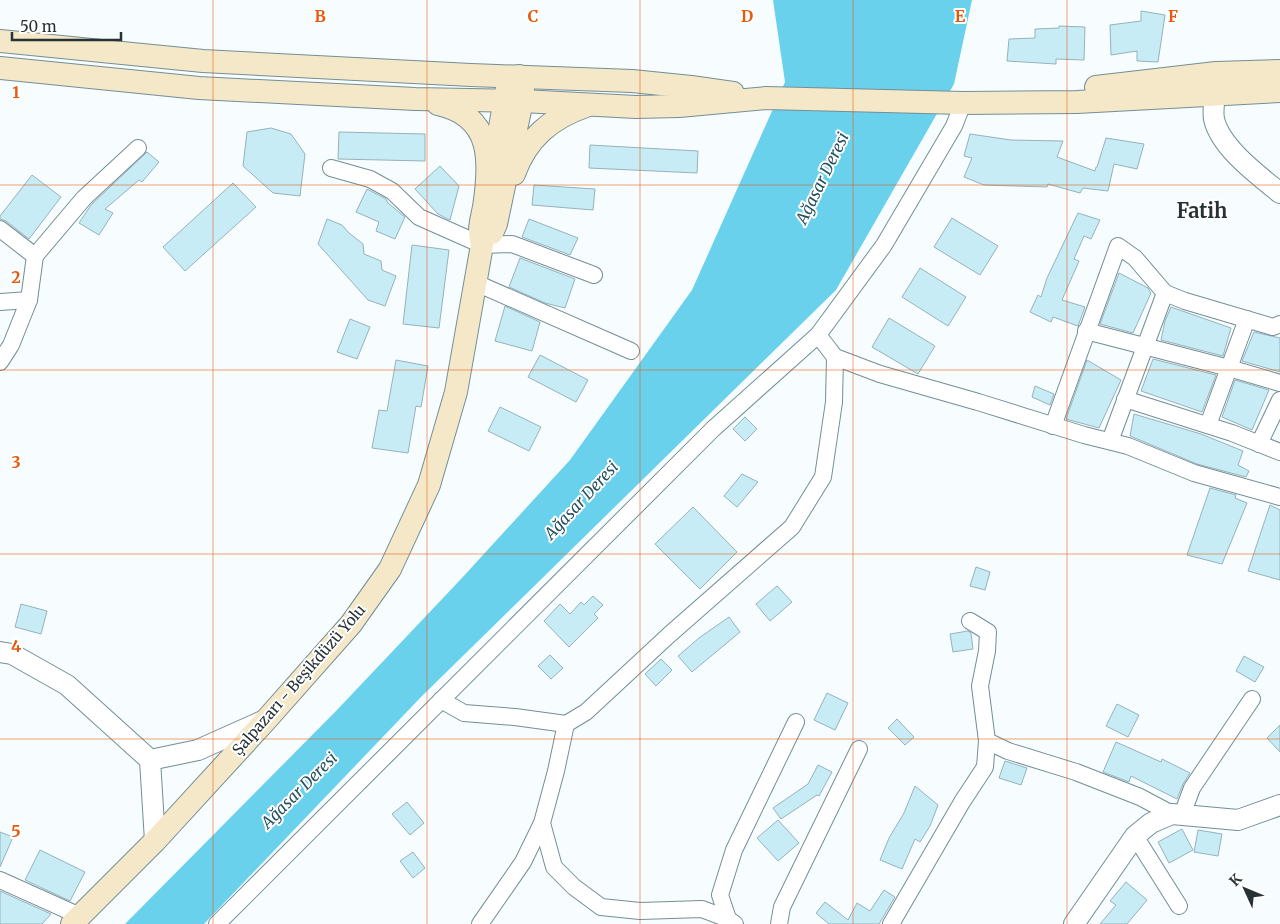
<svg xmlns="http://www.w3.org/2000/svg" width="1280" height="924" viewBox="0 0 1280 924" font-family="Merriweather,serif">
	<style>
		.water { fill: #6ad1ec }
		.building { fill: #c7ecf6; stroke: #96b2ba }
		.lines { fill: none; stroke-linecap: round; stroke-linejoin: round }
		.minor-casing { stroke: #738e96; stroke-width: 18 }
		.tertiary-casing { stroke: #738e96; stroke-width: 22 }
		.secondary-casing { stroke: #738e96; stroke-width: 24 }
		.minor { stroke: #fff; stroke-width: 16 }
		.tertiary { stroke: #fff; stroke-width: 20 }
		.secondary { stroke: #f4e8c8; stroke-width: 22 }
		.grid { fill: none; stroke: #e8590c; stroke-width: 1; stroke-opacity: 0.55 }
		.labels { text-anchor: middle; stroke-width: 4; stroke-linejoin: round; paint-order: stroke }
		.street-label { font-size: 15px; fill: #263235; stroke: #fff }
		.water-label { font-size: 16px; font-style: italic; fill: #25525e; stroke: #fff }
		.district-label { font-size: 20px; font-weight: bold; fill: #263235; stroke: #fff }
		.grid-label { font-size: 16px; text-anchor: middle; font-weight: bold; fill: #e8590c; stroke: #fff; stroke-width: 4; stroke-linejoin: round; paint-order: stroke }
	</style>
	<rect width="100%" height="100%" fill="#f7fdfe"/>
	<path class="water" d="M773,0h199l-18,84 -118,206 -415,407 -217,227h-79l211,-213 125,-132 109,-119 122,-170 93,-208z"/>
	<g class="building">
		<path d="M1141,11l24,4 -7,47 -21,-1v-10l-26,4 -1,-30 31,-4z"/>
		<path d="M1059,26l26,1 -1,33 -28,-1v5l-49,-3 2,-22 26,-1v-9l24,-1z"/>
		<path d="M271,128l20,6 14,20 -5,42 -27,-3 -30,-27 4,-34z"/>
		<path d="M339,132l86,2v27l-87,-2z"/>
		<path d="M970,134l41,6 52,1 -6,16 38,14 1,-4h1l9,-29 38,6 -7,25 -23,-5 -6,27 -25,-3 -3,5 -32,-9 -1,3 -63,-2 -20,-8 8,-19 -8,-2z"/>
		<path d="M590,145l108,6 -1,22 -108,-5z"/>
		<path d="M147,152l12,10 -17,20 -3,-2 -34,29 8,4 -14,22 -20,-12 12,-18z"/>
		<path d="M440,166l19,20 -9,34 -12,-6 -23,-25z"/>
		<path d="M32,175l29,22 -32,42 -23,-18 -6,-2v-3z"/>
		<path d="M233,183l23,24 -71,64 -22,-24z"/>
		<path d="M534,185l61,4 -2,21 -61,-5z"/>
		<path d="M367,189l19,10 2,4 17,14 -10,22 -19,-8 3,-9 -23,-10z"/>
		<path d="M1078,213l22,7 -9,19 -7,-3 -10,23 5,2 -17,39 23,7 -7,19 -25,-9 -2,5 -21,-10 8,-17 3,2 6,-19z"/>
		<path d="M952,218l46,28 -18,29 -46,-28z"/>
		<path d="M327,219l15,6 7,8 14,11 1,10 17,7 1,9 14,6 -11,30 -17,-6 -50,-56z"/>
		<path d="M529,219l49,19 -8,17 -48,-18z"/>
		<path d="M412,245l37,5 -10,78 -36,-4z"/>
		<path d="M520,258l55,21 -10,29 -20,-5 -36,-16z"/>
		<path d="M920,268l46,29 -18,29 -46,-29z"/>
		<path d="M1119,273l29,15 3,5 -18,40 -33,-9z"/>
		<path d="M505,306l35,16 -8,29 -37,-10z"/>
		<path d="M1171,307l60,21 -8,28 -62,-16 4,-19z"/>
		<path d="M889,318l46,28 -17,28 -46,-27z"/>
		<path d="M350,319l20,8 -13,32 -20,-7z"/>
		<path d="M1254,332l26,6v34l-38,-11z"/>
		<path d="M540,355l48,25 -12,22 -48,-25z"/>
		<path d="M1153,359l63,16 -14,37 -61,-21z"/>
		<path d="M396,360l32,6 -7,41 -5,-1 -8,47 -36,-5 7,-38 8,1z"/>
		<path d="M1087,360l34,20 -22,48 -33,-9z"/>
		<path d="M1235,380l34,10 -17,40 -30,-13z"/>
		<path d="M1035,386l19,8 -4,11 -18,-8z"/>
		<path d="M500,407l41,20 -12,24 -41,-20z"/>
		<path d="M1134,414l67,20 42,17 -5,14 11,6 -3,6 -49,-13 -67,-28z"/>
		<path d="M745,417l12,12 -12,12 -12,-12z"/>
		<path d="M742,474l16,8 -21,25 -13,-11z"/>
		<path d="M1210,488l26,7 -1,3 12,5 -25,61 -35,-9z"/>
		<path d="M1270,505l10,5v70l-32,-9z"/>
		<path d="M693,507l44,45 -37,37 -45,-45z"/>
		<path d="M976,567l14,5 -5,18 -15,-4z"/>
		<path d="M777,586l15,16 -22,19 -14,-17z"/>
		<path d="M593,596l10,9 -9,9 4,4 -29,29 -25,-26 16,-17 10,10 11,-12 3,3z"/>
		<path d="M21,604l26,7 -6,23 -26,-7z"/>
		<path d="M729,617l11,15 -48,40 -14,-16 21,-18z"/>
		<path d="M968,631l3,2 2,16 -20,3 -3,-18z"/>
		<path d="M550,655l13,13 -12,11 -13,-13z"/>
		<path d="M1244,656l20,11 -9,15 -19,-11z"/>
		<path d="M661,659l11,11 -16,16 -11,-12z"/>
		<path d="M827,693l21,10 -13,27 -21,-10z"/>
		<path d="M1117,704l22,11 -11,22 -22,-11z"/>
		<path d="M897,719l17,18 -9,8 -17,-17z"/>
		<path d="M1280,725v27l-13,-14z"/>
		<path d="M1116,742l45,20 1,-3 28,14 -7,11 -6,15 -46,-23 -2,6 -26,-10z"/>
		<path d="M1005,761l22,7 -6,17 -22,-7z"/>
		<path d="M818,765l14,7 -13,24 -2,-1 -36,24 -8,-11 35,-24z"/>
		<path d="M915,786l23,19 -8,21 -10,16 -5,-3 -13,30 -22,-9 9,-22 15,-25z"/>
		<path d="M407,802l17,21 -14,12 -18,-21z"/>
		<path d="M778,820l21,23 -21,18 -21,-23z"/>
		<path d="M1182,829l11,21 -24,13 -11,-21z"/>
		<path d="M1198,830l24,4 -4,22 -24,-4z"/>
		<path d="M0,832l13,5 -13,30z"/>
		<path d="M40,850l45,22 -15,29 -45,-21z"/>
		<path d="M413,852l12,16 -12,10 -13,-17z"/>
		<path d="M1126,882l21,18 -20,24h-27l16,-19 -6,-4z"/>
		<path d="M884,890l11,7 -16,27h-50l-13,-11 9,-11 23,18 9,-17 13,8z"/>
		<path d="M0,891l51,23 -9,10h-42z"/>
	</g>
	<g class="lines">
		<g class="minor-casing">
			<g id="minor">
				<path d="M331,168l39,11 22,12 27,26 63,28 30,-1 82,31"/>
				<path d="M0,229l35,27"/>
				<path d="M476,283l155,68"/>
				<path d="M0,302l29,-2"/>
				<path d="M1086,331l143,37 51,15"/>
				<path d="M818,335l17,22 45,17 98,28 106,33 44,11 66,27 86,24"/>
				<path d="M0,362l11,-17 18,-45 6,-44 49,-58 54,-50"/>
				<path d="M1125,399l107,34 48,19"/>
				<path d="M1208,425l39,-106"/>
				<path d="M1053,426l65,-180 17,12 30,35 20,8 88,26 7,-3"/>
				<path d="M1110,441l55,-148"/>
				<path d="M1259,444l21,-44"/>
				<path d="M970,621l18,11 -1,19 -7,35 7,55 21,10 68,21 64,25 32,17"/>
				<path d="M441,700l23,13 51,4 51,7 20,-12 83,-77 123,-108 31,-50 11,-75 1,-45"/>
				<path d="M566,724l-10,47 -14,52 12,44 20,20 27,20 39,4 62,-2 26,10 7,5"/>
				<path d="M1182,815l10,-27 60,-89"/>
				<path d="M1135,836l44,70"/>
				<path d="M0,880l80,36"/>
				<path d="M728,919l-8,-24 14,-45 62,-128"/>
				<path d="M217,924l496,-495 105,-94 66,-90 70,-119 9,-23"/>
				<path d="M480,924l43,-62 19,-39"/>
				<path d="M779,924l3,-17 77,-158"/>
				<path d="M891,924l71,-122 23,-35 2,-26"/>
			</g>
		</g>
		<g class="tertiary-casing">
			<g id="tertiary">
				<path d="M1216,80c0,11 -4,29 -2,39 6,28 44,56 66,74"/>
				<path d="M0,652l12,2 55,31 83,75 5,81"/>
				<path d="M150,760l48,-10 67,-30"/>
				<path d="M1074,924l61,-88 16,-13 21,-9 66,6 42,-15"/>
			</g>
		</g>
		<g class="secondary-casing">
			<g id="secondary">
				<path d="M0,41l203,20 268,14 161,6 59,6 42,6"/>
				<path d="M0,68l199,20 216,11 107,2 114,6 43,-1 87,-8 197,5 114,-1 203,-11"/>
				<path d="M1096,87l120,-14 64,-2"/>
				<path d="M514,174c13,-36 37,-56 72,-68"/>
				<path d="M492,233l4,-9 26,-123 1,-12 -4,-13 -12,12 -14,78"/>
				<path d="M72,924l83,-83 111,-121 85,-96 39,-55 39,-84 27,-93 26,-147c-4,-16 -1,-23 2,-38 7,-46 9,-91 -46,-103"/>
			</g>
		</g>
		<use href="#minor" class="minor"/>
		<use href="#tertiary" class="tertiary"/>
		<use href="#secondary" class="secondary"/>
	</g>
	<path class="grid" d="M213,0v924M427,0v924M640,0v924M853,0v924M1067,0v924M0,185h1280M0,370h1280M0,554h1280M0,739h1280"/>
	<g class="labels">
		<g class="street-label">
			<text transform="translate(299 680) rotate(-49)" y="5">Şalpazarı - Beşikdüzü Yolu</text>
		</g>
		<g class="water-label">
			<text transform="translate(822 178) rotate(-64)" y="6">Ağasar Deresi</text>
			<text transform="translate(581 500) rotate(-47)" y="6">Ağasar Deresi</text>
			<text transform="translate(299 790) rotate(-45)" y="6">Ağasar Deresi</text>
		</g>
		<g class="district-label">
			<text x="1202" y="218">Fatih</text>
		</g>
	</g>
	<g class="grid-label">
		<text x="320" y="22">B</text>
		<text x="533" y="22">C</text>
		<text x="747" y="22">D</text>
		<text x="960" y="22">E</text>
		<text x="1173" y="22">F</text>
		<text x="16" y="98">1</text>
		<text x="16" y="283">2</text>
		<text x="16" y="468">3</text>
		<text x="16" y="652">4</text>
		<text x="16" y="837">5</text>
	</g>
	<g transform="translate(1245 889) rotate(314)" stroke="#ffffff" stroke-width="4" paint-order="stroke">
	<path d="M0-4L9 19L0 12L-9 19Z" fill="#263235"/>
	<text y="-8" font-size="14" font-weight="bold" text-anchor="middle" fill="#263235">K</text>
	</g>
	<path d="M12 32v8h109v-8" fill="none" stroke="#263235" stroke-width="2.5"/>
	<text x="20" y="32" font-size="15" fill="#263235" stroke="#ffffff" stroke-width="4" paint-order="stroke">50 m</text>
</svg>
